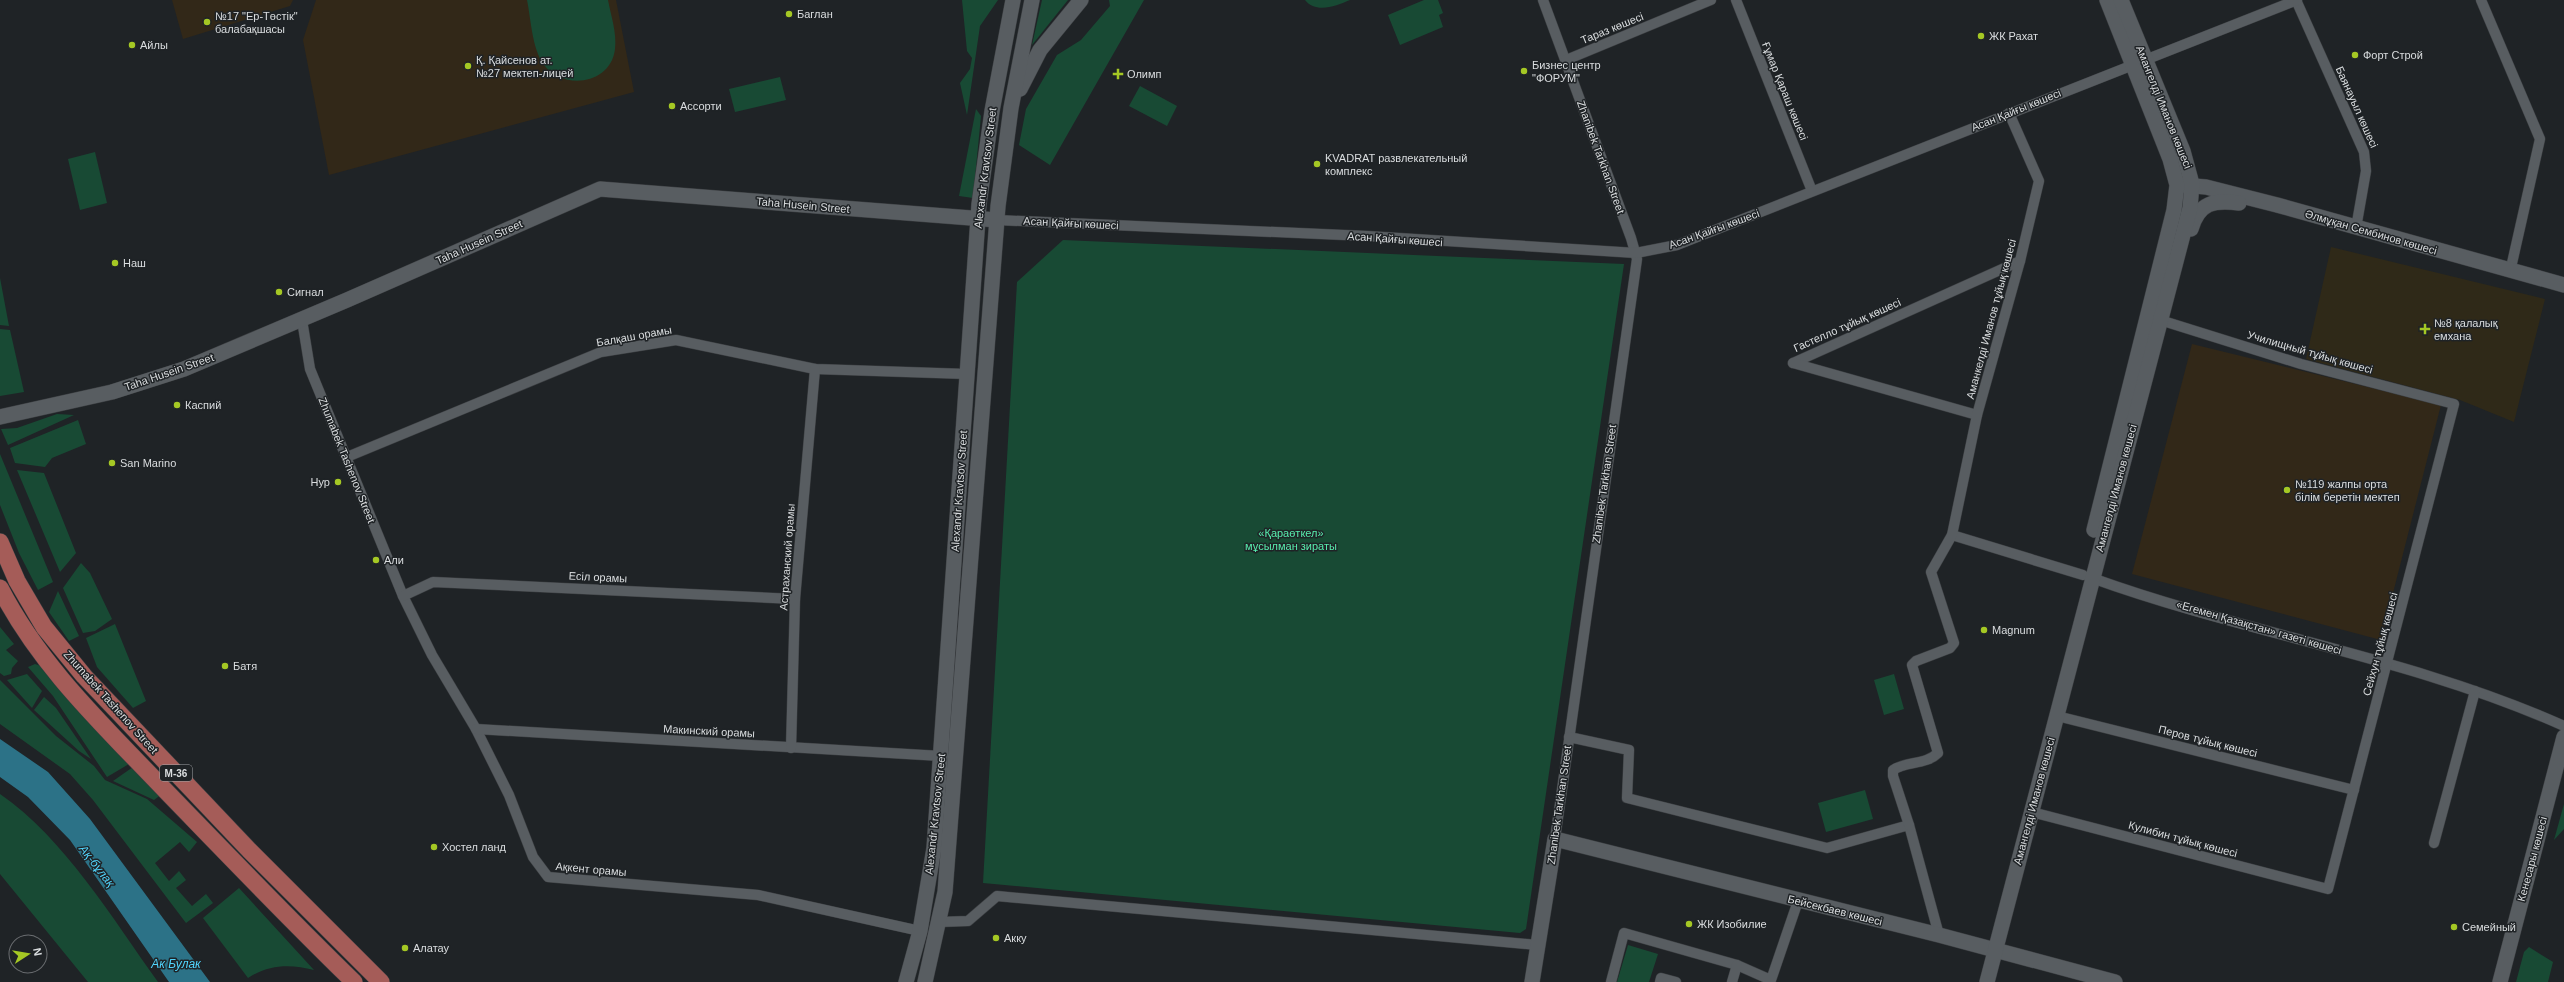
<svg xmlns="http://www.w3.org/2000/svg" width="2564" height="982" viewBox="0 0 2564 982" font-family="Arial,sans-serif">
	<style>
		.education { fill: #322818 }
		.medical { fill: #2f2918 }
		.green { fill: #184a34 }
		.water { fill: #2c7287 }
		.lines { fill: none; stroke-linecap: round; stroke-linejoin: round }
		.street-casing { stroke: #3b3e41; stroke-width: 11 }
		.secondary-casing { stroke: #3b3e41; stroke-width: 16 }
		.primary-casing { stroke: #3b3e41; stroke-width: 18 }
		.street { stroke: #585d61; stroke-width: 10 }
		.secondary { stroke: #585d61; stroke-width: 15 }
		.primary { stroke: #a55c58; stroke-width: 17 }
		.poi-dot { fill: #a5c824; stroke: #1f2326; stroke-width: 1.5 }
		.labels { text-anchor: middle; stroke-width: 3; stroke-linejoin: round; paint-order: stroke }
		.shield { fill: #1f2326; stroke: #a2a5a8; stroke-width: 1 }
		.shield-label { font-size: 10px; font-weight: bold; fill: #dadddf }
		.poi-label { font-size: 11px; fill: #dadddf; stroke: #1f2326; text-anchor: start }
		.street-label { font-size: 11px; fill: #dadddf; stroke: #1f2326 }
		.park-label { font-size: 11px; fill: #57eeae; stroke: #1f2326 }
		.water-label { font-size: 12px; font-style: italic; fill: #51d5fd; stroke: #1f2326 }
	</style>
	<rect width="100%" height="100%" fill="#1f2326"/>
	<g class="education">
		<path d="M172,0h121l-3,6 -107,33z"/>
		<path d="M316,0h300l18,92 -305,83 -26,-135z"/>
		<path d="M2192,344l249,61 -60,235 -249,-66z"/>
	</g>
	<path class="medical" d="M2331,247l214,52 -31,123 -54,-22 -154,-41z"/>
	<g class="green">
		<path d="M527,0h81c3,16 9,33 7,49 -4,35 -51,42 -71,16 -12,-16 -13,-46 -17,-65z"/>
		<path d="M962,0h36l-18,26 -13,89 -7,-32 10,-14 2,-11 -5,-7z"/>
		<path d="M1042,0h26l-36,45z"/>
		<path d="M1109,0h35l-94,165 -31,-20 7,-36 31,-54 24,-15 29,-34z"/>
		<path d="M1305,0h45c-14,6 -34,14 -45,0z"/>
		<path d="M1424,0h14l5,13 -4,2 4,12 -43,18 -12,-30z"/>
		<path d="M780,77l6,23 -51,12 -6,-23z"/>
		<path d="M1140,86l37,20 -10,20 -38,-20z"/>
		<path d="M976,109l5,7 -8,82 -14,-2z"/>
		<path d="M95,152l12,51 -27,7 -12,-51z"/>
		<path d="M1063,240l561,24 -98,665 -6,4 -537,-50 34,-601z"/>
		<path d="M0,278l9,48 -9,-1z"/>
		<path d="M0,329l10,1 14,62 -24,4z"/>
		<path d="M57,414l17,1 -66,30 -7,-16 16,-1z"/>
		<path d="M78,420l8,24 -34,14 -7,9 -30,-4 -5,-15z"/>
		<path d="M0,454l53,128 -15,8 -19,-37 -19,-48z"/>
		<path d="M17,470l27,3 32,80 -16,19z"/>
		<path d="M81,563l9,10 22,46 -17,12 -12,2 -20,-45z"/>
		<path d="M58,591l21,45 -10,5 -20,-29z"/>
		<path d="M115,624l31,77 -13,7 -36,-41 -11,-29z"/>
		<path d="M0,627l14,17 -8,6 12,11 -6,7 -1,6 -7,2 -4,-3z"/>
		<path d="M35,664l6,2 88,98 -22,13 -54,-81 -25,-29z"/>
		<path d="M27,674l15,17 -10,17 -25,-28z"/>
		<path d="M1894,674l10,35 -20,6 -10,-35z"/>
		<path d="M0,680l56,56 38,30 11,14 42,19 50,43 -8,10 -9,-10 -25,21 14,18 10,-10 7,9 -10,8 16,18 14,-12 7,9 -27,20 -93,-123 -23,-26 -70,-50z"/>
		<path d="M44,697l12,11 35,51 -12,-8 -45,-41z"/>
		<path d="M133,767l29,27 -8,6 -41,-19z"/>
		<path d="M1865,790l8,29 -47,13 -8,-29z"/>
		<path d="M0,794c65,45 112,124 158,188h-70l-88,-108z"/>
		<path d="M2564,804v25l-10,11z"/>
		<path d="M239,888l75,82c-23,-6 -45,-6 -66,8l-45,-60z"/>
		<path d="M1628,945l30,9 -9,28h-32z"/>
		<path d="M2529,947l24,15 -5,20h-32l8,-30z"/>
	</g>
	<path class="water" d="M0,739l48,33 42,47 120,163h-41l-99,-142 -42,-43 -28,-20z"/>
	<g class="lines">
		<g class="street-casing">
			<g id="street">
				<path d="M1543,0l88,238 6,21 -82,580"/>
				<path d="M1736,0l76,191"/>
				<path d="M2296,0l68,152 2,19 -10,57"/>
				<path d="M2481,0l59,139 -30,133"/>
				<path d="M1566,60l145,-60"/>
				<path d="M2145,60l152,-60"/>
				<path d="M997,220l370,16 269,17 41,-8 456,-180"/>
				<path d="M302,320l8,49 93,227 29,59 44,74 33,66 24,62 15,20 210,18 162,36"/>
				<path d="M1793,363l227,-102"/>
				<path d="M1793,363l184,52"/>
				<path d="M347,457l254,-105 75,-12 139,29 152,5"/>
				<path d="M1952,535l131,40"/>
				<path d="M2092,578c155,56 321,80 472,148"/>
				<path d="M403,596l30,-14 362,17"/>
				<path d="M2057,716l297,74"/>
				<path d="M476,729l465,27"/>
				<path d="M1569,737l60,13 -2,48 200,50 82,-23 30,110"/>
				<path d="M791,748l4,-149 20,-230"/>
				<path d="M2032,812l296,77 126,-485 -153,-40 -141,-44"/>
				<path d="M1909,825l-16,-49v-6c13,-9 33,-5 45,-17l-26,-88 4,-4 34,-13 4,-5 -23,-71 21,-37 25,-120 43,-154 19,-80 -30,-68"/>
				<path d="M2434,843l41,-152"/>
				<path d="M939,922l29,-1 29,-25 540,49"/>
				<path d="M1611,982l13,-49 113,32 34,15 27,-79"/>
				<path d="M1660,982l1,-4 15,4"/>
				<path d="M1732,982l5,-17"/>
			</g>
		</g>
		<g class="secondary-casing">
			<g id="secondary">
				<path d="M1020,89l20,-39 41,-50"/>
				<path d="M2182,185l24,2 71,18 287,80"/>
				<path d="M2191,229c8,-27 23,-29 48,-26"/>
				<path d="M0,417l112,-25 72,-23 163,-69 253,-111 397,31"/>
				<path d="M2094,530l80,-320 3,-25 -7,-26 -63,-159"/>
				<path d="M906,982l14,-51 14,-83 45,-644 13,-93 21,-111"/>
				<path d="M925,982l20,-90 53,-686 13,-98 21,-108"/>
				<path d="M1532,982l23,-143 384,96 176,47"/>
				<path d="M1987,982l203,-774 2,-24 -9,-33 -62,-151"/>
				<path d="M2500,982l64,-245"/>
			</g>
		</g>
		<g class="primary-casing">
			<g id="primary">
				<path d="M0,542l17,39 27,46 40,49 165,174 132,132"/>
				<path d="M0,588c40,78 102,136 161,198 64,66 127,132 193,196"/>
			</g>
		</g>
		<use href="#street" class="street"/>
		<use href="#secondary" class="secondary"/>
		<use href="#primary" class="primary"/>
	</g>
	<g class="poi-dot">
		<circle cx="789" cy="14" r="4"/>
		<circle cx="207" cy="22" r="4"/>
		<circle cx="1981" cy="36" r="4"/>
		<circle cx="132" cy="45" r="4"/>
		<circle cx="2355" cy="55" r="4"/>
		<circle cx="468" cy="66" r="4"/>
		<circle cx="1524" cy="71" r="4"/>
		<path d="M1116 68h4v4h4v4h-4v4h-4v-4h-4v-4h4z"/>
		<circle cx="672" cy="106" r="4"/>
		<circle cx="1317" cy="164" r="4"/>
		<circle cx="115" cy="263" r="4"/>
		<circle cx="279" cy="292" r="4"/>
		<path d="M2423 323h4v4h4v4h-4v4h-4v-4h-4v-4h4z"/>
		<circle cx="177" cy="405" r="4"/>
		<circle cx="112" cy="463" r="4"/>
		<circle cx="338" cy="482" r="4"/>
		<circle cx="2287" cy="490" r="4"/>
		<circle cx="376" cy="560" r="4"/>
		<circle cx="1984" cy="630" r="4"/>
		<circle cx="225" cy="666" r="4"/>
		<circle cx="434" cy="847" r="4"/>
		<circle cx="1689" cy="924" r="4"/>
		<circle cx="2454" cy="927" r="4"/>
		<circle cx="996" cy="938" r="4"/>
		<circle cx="405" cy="948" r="4"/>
	</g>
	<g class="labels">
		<rect class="shield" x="160" y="765" width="32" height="16" rx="3"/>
		<g class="shield-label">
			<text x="176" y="777">M-36</text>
		</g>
		<g class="poi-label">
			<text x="797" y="18">Баглан</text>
			<text x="215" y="20">№17 "Ер-Төстік"<tspan x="215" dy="13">балабақшасы</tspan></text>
			<text x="1989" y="40">ЖК Рахат</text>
			<text x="140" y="49">Айлы</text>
			<text x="2363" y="59">Форт Строй</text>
			<text x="476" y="64">Қ. Қайсенов ат.<tspan x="476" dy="13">№27 мектеп-лицей</tspan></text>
			<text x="1532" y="69">Бизнес центр<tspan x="1532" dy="13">"ФОРУМ"</tspan></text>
			<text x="1127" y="78">Олимп</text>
			<text x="680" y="110">Ассорти</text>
			<text x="1325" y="162">KVADRAT развлекательный<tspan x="1325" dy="13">комплекс</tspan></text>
			<text x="123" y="267">Наш</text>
			<text x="287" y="296">Сигнал</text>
			<text x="2434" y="327">№8 қалалық<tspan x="2434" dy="13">емхана</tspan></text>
			<text x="185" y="409">Каспий</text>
			<text x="120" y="467">San Marino</text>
			<text x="330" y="486" text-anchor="end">Нур</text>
			<text x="2295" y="488">№119 жалпы орта<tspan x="2295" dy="13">білім беретін мектеп</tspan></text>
			<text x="384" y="564">Али</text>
			<text x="1992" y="634">Magnum</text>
			<text x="233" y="670">Батя</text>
			<text x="442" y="851">Хостел ланд</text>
			<text x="1697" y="928">ЖК Изобилие</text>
			<text x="2462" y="931">Семейный</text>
			<text x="1004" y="942">Акку</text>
			<text x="413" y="952">Алатау</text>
		</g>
		<g class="street-label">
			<text transform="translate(1612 28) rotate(-22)" y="4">Тараз көшесі</text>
			<text transform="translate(1785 91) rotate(68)" y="4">Ғұмар Қараш көшесі</text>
			<text transform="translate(2164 107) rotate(68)" y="4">Амангелді Иманов көшесі</text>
			<text transform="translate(2357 107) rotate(66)" y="4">Баянауыл көшесі</text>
			<text transform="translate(2016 110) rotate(-22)" y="4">Асан Қайғы көшесі</text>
			<text transform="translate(1601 157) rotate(70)" y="4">Zhanibek Tarkhan Street</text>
			<text transform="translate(985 168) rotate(-83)" y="4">Alexandr Kravtsov Street</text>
			<text transform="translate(803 205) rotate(5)" y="4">Taha Husein Street</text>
			<text transform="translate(1071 223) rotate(3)" y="4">Асан Қайғы көшесі</text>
			<text transform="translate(1714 229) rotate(-20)" y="4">Асан Қайғы көшесі</text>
			<text transform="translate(2371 232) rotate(16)" y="4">Әлмұқан Сембинов көшесі</text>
			<text transform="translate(1395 239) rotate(4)" y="4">Асан Қайғы көшесі</text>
			<text transform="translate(479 242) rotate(-24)" y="4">Taha Husein Street</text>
			<text transform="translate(1991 319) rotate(-75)" y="4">Аманкелді Иманов тұйық көшесі</text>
			<text transform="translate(1847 325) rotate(-24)" y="4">Гастелло тұйық көшесі</text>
			<text transform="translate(634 336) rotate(-10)" y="4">Балқаш орамы</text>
			<text transform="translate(2310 352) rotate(16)" y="4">Училищный тұйық көшесі</text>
			<text transform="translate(169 372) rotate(-19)" y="4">Taha Husein Street</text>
			<text transform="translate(347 460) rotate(68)" y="4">Zhumabek Tashenov Street</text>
			<text transform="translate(1604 484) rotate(-82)" y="4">Zhanibek Tarkhan Street</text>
			<text transform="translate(2116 488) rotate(-75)" y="4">Амангелді Иманов көшесі</text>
			<text transform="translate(959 491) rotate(-86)" y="4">Alexandr Kravtsov Street</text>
			<text transform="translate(787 557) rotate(-86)" y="4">Астраханский орамы</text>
			<text transform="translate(598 577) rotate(3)" y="4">Есіл орамы</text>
			<text transform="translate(2259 627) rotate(16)" y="4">«Егемен Қазақстан» газеті көшесі</text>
			<text transform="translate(2380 644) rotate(-75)" y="4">Сейхун тұйық көшесі</text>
			<text transform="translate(111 702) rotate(48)" y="4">Zhumabek Tashenov Street</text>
			<text transform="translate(709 731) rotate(3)" y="4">Макинский орамы</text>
			<text transform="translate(2208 741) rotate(14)" y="4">Перов тұйық көшесі</text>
			<text transform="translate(2034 801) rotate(-75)" y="4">Амангелді Иманов көшесі</text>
			<text transform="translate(1559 805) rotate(-82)" y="4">Zhanibek Tarkhan Street</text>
			<text transform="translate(935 814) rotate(-84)" y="4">Alexandr Kravtsov Street</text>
			<text transform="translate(2183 839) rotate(15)" y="4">Кулибин тұйық көшесі</text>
			<text transform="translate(2532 859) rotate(-75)" y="4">Кенесары көшесі</text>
			<text transform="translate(591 869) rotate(5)" y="4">Ақкент орамы</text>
			<text transform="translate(1835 910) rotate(14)" y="4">Бейсекбаев көшесі</text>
		</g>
		<g class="park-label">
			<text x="1291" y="537">«Қараөткел»<tspan x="1291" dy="13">мұсылман зираты</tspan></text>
		</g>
		<g class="water-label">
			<text transform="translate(97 866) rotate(52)" y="4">Ақ-бұлақ</text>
			<text x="176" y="968">Ак Булак</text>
		</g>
	</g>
	<g transform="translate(28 954) rotate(78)"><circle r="19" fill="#1f2326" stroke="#6a6d70"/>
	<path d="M0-3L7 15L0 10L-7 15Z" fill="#a5c824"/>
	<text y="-6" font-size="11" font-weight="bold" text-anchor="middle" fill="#dadddf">N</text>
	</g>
</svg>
